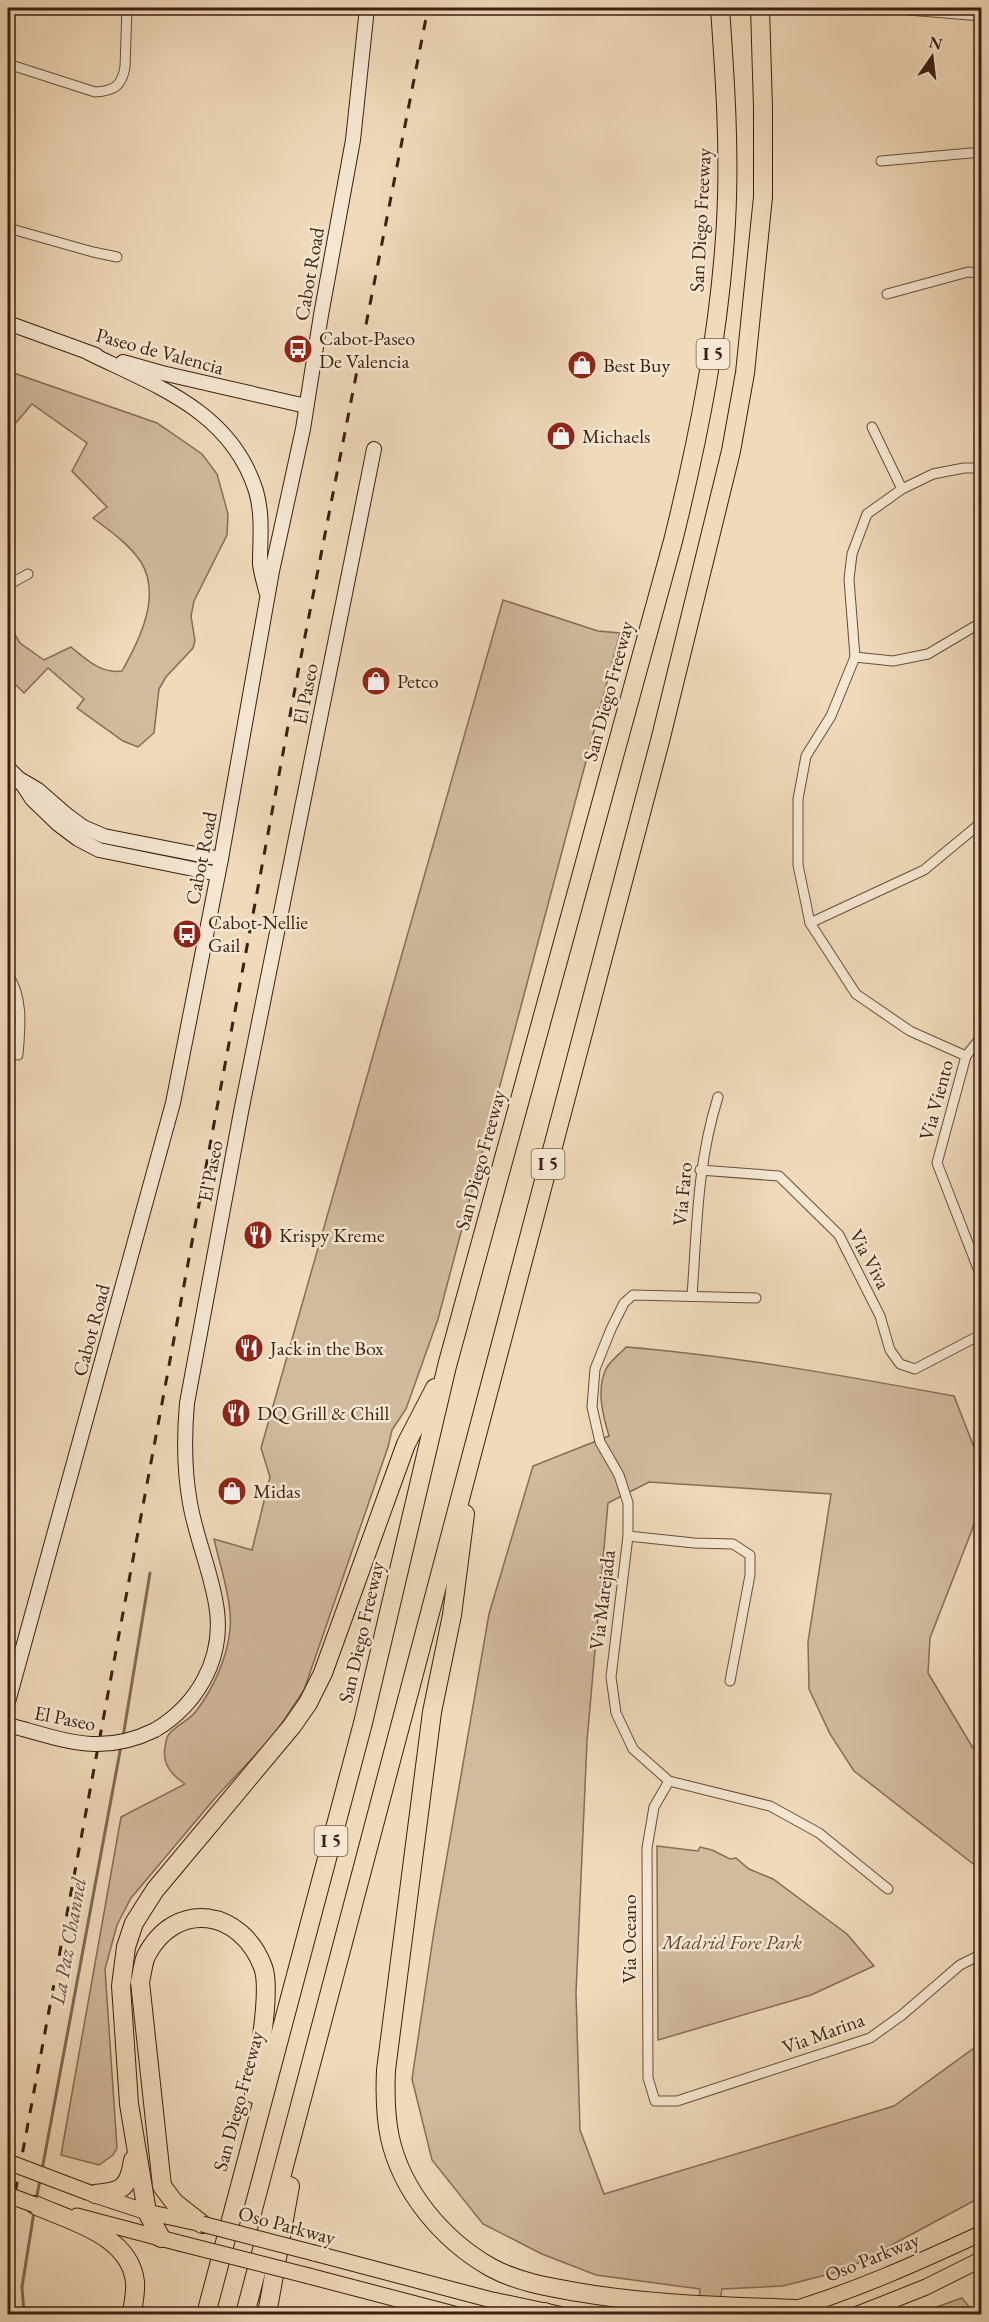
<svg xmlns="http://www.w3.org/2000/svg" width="989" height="2322" viewBox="0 0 989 2322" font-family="'EB Garamond',serif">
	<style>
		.green { fill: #d1ba9d; stroke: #866c57; stroke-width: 1.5 }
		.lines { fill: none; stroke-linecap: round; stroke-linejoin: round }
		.stream { stroke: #826954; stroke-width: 3 }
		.street-casing { stroke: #684e3b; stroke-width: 11 }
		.secondary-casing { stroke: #3b1f11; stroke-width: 16 }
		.primary-casing { stroke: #3b1f11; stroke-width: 17 }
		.highway-casing { stroke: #3b1f11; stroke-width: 20 }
		.street { stroke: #f5e7d2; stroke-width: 9 }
		.secondary { stroke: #f5e7d2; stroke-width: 14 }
		.primary { stroke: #f0daba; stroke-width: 15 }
		.highway { stroke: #f0daba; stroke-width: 18 }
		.rail { stroke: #3b1f11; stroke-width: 3; stroke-dasharray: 10 10; stroke-linecap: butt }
		.secondary-bridge-casing { stroke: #3b1f11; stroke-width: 16; stroke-linecap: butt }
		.primary-bridge-casing { stroke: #3b1f11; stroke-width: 17; stroke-linecap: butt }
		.secondary-bridge { stroke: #f5e7d2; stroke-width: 14 }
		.primary-bridge { stroke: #f0daba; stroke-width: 15 }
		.labels { text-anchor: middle; stroke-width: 5; stroke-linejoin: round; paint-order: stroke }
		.shield { fill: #f5e7d2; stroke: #735b4b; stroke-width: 1.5 }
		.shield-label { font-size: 18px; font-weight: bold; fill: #3b1f11 }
		.street-label { font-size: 20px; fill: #3b1f11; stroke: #f5e7d2 }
		.poi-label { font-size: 20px; fill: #3b1f11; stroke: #f5e7d2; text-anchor: start }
		.park-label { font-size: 20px; font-style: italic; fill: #604634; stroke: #f5e7d2 }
		.water-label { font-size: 21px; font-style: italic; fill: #654a38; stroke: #f5e7d2 }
	</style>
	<rect width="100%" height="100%" fill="#f0daba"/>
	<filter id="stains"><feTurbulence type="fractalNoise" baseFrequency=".00333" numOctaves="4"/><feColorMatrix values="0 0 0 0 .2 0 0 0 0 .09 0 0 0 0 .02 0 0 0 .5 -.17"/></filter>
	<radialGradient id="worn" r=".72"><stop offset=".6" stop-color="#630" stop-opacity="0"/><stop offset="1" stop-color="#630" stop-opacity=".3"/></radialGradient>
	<g class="green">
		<path d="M8,371l149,52 45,31 15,20 11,40 -1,21 -33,66 -3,15 4,25 -2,7 -27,29 -7,12 -5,44 -16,14 -15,-6 -46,-33 7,-9 -36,-31 -24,25 -16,-16v-26l4,-6 -4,-5v-17l12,20 24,17 27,-13c16,13 30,27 51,24 17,-30 40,-75 19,-109 -12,-18 -31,-31 -48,-44l14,-11 -35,-36 15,-28 -55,-39 -24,28z"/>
		<path d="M503,600l95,31 22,2 -182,686 -32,90 -14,21 -4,17 -84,243 -30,45 -58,62 -85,101 -14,27 -12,44 12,179 -4,7 -14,10 -38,-10 60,-338 64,-33c-13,-9 -23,-19 -20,-37 1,-5 1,-9 4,-13 8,-9 21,-14 28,-24 17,-23 30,-52 33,-80 3,-27 -10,-64 -16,-91l38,11 18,-73 -9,-29z"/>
		<path d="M626,1347c110,9 219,29 328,49l27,69v35l-9,30 -42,108 -2,35 45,75 8,8v114l-127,-99 -24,-37 -21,-45 -1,-47 23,-148 -182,-12 -41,21 -21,238 -11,252 4,137 24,64 290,-88 87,-63v154l-136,73 -62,16 -61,3 -4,25h-20l2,-25 -104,-14 -54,-21 -59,-30 -51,-64 -20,-81 22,-148 55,-317 44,-148 76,-30c-6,-20 -13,-47 -3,-67 4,-8 14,-15 20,-22z"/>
		<path d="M657,1846l41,5 2,-4 12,3 18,9 6,-1 13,11 24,10 74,55 27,32 -63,29 -153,45z"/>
		<path d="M962,2298l13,16h-58z"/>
	</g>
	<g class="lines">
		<g class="stream">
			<path d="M123,1737l27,-164"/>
			<path d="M42,2170l79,-424"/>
			<path d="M36,2200l4,-20"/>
			<path d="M24,2314l-2,-27 12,-75"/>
		</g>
		<g class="street-casing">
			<g id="street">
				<path d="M908,10l74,6"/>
				<path d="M8,64l87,28c19,-1 27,-6 30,-25l2,-59"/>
				<path d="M881,161l101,-9"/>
				<path d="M8,228l85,24 24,5"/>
				<path d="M887,294l81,-22 14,1"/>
				<path d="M872,427l30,62"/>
				<path d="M8,585l20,-11"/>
				<path d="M855,657l38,4 35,-7 54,-32"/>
				<path d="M8,791l11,-12"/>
				<path d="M810,923l114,-53 58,-48"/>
				<path d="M8,975c16,23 12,54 10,80"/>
				<path d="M982,1036l-16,20 -29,107 45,116"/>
				<path d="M966,1056l-56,-25 -54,-37 -46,-71 -12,-58v-66l8,-43 25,-40 24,-59 -6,-78 3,-25 15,-40 35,-25 31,-15 31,-6h18"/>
				<path d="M700,1170l79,6 60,59 41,81 10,34 10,14 15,5 67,-35"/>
				<path d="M692,1296c5,-69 5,-132 26,-199"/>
				<path d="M756,1298l-123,-3 -9,8 -13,26 -16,40 -3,38 8,35 19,33 9,28v33l-17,141 5,36 17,36 36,32 101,25 49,27 69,56"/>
				<path d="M628,1536l66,7 39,1 17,11v20l-20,106"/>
				<path d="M669,1781l-15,26 -7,41 1,230 7,23h22l193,-63 32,-23 58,-50 22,-11"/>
			</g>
		</g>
		<g class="secondary-casing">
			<g id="secondary">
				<path d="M8,323l88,32"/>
				<path d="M89,353c67,33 142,58 167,138 7,24 4,48 4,73 1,9 4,18 6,27"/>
				<path d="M123,362l39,11 144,33"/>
				<path d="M8,768l11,11 13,20 26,25 20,15 21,11 119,24"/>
				<path d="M21,780l17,10 30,26 15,11 21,9 117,23"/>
				<path d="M8,1702l165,-599 48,-244 51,-288 31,-142 18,-114 32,-175 14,-132"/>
				<path d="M8,1725l15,4"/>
				<path d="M155,1730c42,-25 68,-70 62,-119 -4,-35 -21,-72 -27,-108 -6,-33 -6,-66 -3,-100l54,-291 133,-663"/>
			</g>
		</g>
		<g class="primary-casing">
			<g id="primary">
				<path d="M95,2195l52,17 55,12"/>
				<path d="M77,2216l102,27"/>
				<path d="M314,2253l174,46 71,15"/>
				<path d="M309,2276l145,38"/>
				<path d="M784,2312c69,-20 133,-49 198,-79"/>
				<path d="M858,2314l68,-27 56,-28"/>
			</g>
		</g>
		<g class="highway-casing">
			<g id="highway">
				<path d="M465,1514l-13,101 -20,97 -46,358c-1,23 -1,45 4,68 12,54 53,102 100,129 27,15 58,20 87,25 73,13 145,14 218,17"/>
				<path d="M95,2194c27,-2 34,-6 38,-34"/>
				<path d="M35,2205c35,16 95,30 100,77 1,10 -2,22 -3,32"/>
				<path d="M202,2224l-28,-22 -12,-16 -22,-204c2,-8 3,-19 6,-26 30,-58 96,-46 117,11 9,23 -6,99 -9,127"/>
				<path d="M161,2238l-14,-26 -18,-108 -8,-118 5,-39 8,-24 21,-33 137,-164 16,-23 15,-30 83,-229 29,-56"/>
				<path d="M545,2312l3,2"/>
				<path d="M206,2314l157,-591 84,-357 226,-825c26,-105 47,-211 53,-319 4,-72 -1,-143 -6,-214"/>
				<path d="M245,2314l415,-1573 71,-290 14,-78 18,-176v-89l-3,-100"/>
				<path d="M267,2314l23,-128"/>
			</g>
		</g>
		<use href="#street" class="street"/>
		<use href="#secondary" class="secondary"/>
		<use href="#primary" class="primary"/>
		<use href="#highway" class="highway"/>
		<path class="rail" d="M8,2231l291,-1564 129,-659"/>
		<g class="secondary-bridge-casing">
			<path id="secondary-bridge" d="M23,1729c49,14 83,25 132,1"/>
		</g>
		<g class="primary-bridge-casing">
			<g id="primary-bridge">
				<path d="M8,2162l82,31"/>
				<path d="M8,2195l27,10"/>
				<path d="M202,2224l112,29"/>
				<path d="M179,2243l130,33"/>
			</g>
		</g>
		<use href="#secondary-bridge" class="secondary-bridge"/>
		<use href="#primary-bridge" class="primary-bridge"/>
	</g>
	<defs>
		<g id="bus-disc" transform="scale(1.5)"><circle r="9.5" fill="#8f2418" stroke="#f5e7d2"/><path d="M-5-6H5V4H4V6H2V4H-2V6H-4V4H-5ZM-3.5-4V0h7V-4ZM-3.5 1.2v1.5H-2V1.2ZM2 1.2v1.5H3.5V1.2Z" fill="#fff"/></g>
		<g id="shop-disc" transform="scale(1.5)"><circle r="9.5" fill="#8f2418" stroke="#f5e7d2"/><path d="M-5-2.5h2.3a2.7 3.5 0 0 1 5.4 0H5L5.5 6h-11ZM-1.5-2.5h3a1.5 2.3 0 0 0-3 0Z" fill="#fff"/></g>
		<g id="restaurant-disc" transform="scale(1.5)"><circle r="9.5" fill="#8f2418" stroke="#f5e7d2"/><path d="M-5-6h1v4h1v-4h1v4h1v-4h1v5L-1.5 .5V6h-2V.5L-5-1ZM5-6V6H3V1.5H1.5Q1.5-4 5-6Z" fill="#fff"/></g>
	</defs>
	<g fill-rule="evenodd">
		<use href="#bus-disc" x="298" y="349"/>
		<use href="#shop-disc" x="582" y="365"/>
		<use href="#shop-disc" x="561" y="436"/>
		<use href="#shop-disc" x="376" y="681"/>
		<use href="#bus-disc" x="187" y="934"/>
		<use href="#restaurant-disc" x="258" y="1235"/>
		<use href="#restaurant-disc" x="249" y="1348"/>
		<use href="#restaurant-disc" x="236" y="1413"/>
		<use href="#shop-disc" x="232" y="1491"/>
	</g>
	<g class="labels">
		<g class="shield">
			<rect x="696.5" y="339" width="33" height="30" rx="4.5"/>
			<rect x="531.5" y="1149" width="33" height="30" rx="4.5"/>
			<rect x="314.5" y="1826" width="33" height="30" rx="4.5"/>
		</g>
		<g class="shield-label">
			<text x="713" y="360">I 5</text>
			<text x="548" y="1170">I 5</text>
			<text x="331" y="1847">I 5</text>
		</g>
		<g class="street-label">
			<text transform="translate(700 220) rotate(-87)" y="7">San Diego Freeway</text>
			<text transform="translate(309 274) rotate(-80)" y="7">Cabot Road</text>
			<text transform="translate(160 351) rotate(15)" y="7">Paseo de Valencia</text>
			<text transform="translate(608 691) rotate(-75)" y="7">San Diego Freeway</text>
			<text transform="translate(305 694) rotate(-79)" y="7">El Paseo</text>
			<text transform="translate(201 858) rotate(-79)" y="7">Cabot Road</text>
			<text transform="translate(936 1100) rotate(-75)" y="7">Via Viento</text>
			<text transform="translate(480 1160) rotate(-75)" y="7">San Diego Freeway</text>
			<text transform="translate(210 1171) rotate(-79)" y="7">El Paseo</text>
			<text transform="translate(682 1194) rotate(-85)" y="7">Via Faro</text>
			<text transform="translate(870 1259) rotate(62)" y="7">Via Viva</text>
			<text transform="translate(91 1330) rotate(-75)" y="7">Cabot Road</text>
			<text transform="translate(602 1600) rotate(-83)" y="7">Via Marejada</text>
			<text transform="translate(361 1632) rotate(-77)" y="7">San Diego Freeway</text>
			<text transform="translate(65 1718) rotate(11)" y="7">El Paseo</text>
			<text transform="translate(629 1939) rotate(-90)" y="7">Via Oceano</text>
			<text transform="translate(823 2033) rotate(-20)" y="7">Via Marina</text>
			<text transform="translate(238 2101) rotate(-75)" y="7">San Diego Freeway</text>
			<text transform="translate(287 2225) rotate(15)" y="7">Oso Parkway</text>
			<text transform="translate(872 2257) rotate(-22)" y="7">Oso Parkway</text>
		</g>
		<g class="poi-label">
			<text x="319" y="345">Cabot-Paseo<tspan x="319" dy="23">De Valencia</tspan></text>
			<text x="603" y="372">Best Buy</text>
			<text x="582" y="443">Michaels</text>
			<text x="397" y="688">Petco</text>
			<text x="208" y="929">Cabot-Nellie<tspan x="208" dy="23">Gail</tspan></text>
			<text x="279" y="1242">Krispy Kreme</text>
			<text x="270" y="1355">Jack in the Box</text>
			<text x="257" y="1420">DQ Grill &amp; Chill</text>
			<text x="253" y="1498">Midas</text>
		</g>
		<g class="park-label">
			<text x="732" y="1949">Madrid Fore Park</text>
		</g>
		<g class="water-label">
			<text transform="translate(68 1941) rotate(-80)" y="7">La Paz Channel</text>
		</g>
	</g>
	<rect width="989" height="2322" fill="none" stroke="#f0daba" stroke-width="30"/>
	<rect x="9" y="9" width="971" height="2304" fill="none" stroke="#3b1f11" stroke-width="3"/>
	<rect x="15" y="15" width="959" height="2292" fill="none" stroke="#3b1f11" stroke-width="1.5"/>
	<g transform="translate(932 57) rotate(14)" stroke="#f5e7d2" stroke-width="4.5" paint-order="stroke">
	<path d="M0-4.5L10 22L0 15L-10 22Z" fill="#3b1f11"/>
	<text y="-9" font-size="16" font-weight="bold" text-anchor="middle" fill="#3b1f11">N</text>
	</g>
	<rect width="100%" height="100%" filter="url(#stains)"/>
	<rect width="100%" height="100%" fill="url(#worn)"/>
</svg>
